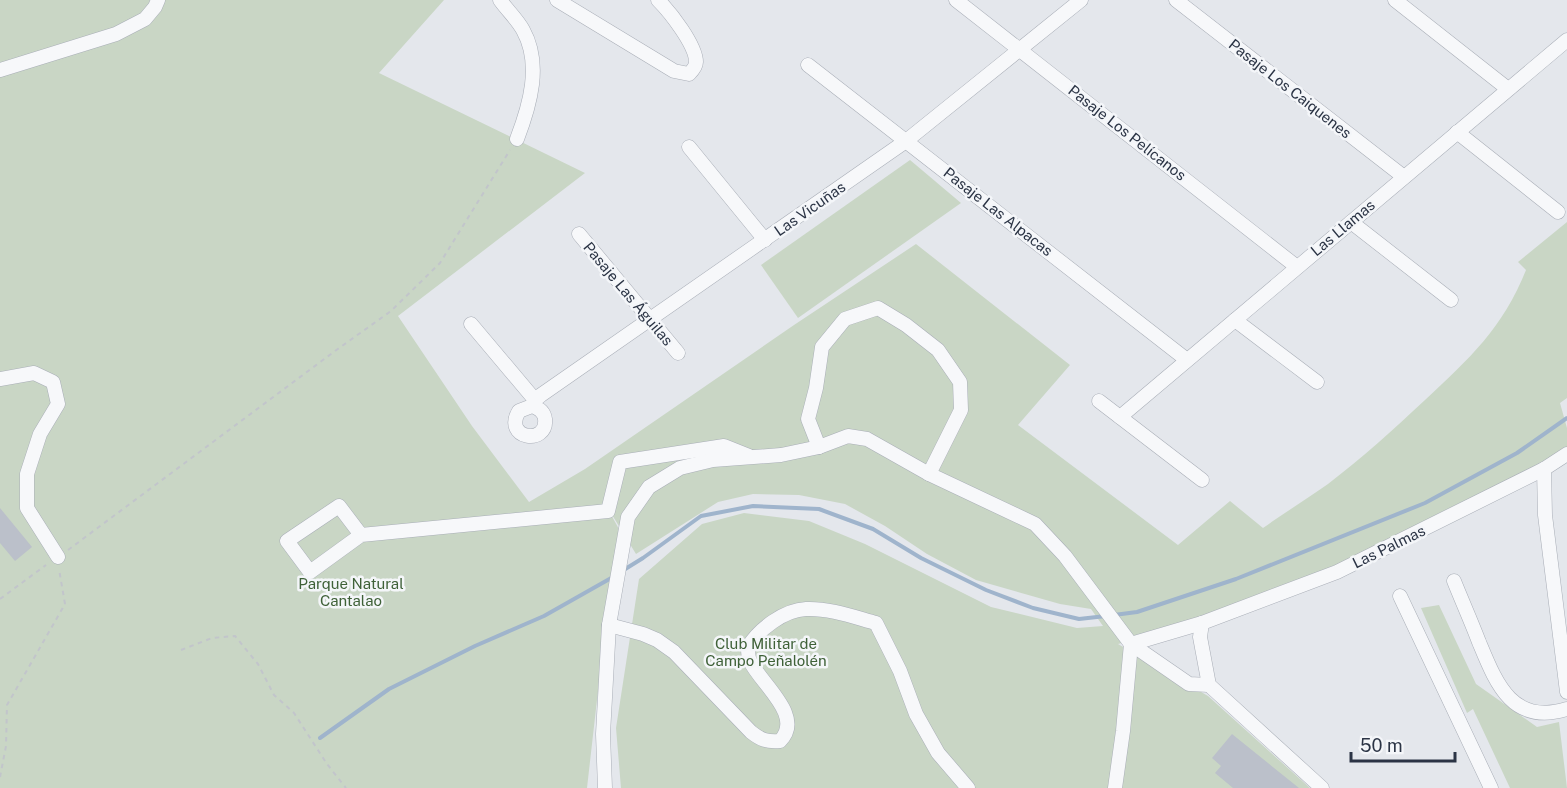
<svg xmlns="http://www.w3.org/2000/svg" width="1567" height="788" viewBox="0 0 1567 788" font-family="'Public Sans',sans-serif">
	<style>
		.green { fill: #c9d6c5 }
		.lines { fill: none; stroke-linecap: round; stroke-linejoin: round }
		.stream { stroke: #9fb4cc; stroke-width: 4 }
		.building { fill: #bbc0ca }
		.minor-casing { stroke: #a9aeb7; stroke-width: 15 }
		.path { stroke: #c2c5cb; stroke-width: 2; stroke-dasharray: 4.5 4.5; stroke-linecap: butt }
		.minor { stroke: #f7f8fa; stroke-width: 14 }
		.labels { text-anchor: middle; stroke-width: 5; stroke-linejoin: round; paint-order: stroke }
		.street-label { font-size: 15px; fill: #2b3445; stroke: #f4f6f9 }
		.park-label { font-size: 15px; fill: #3f6138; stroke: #f4f6f9 }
	</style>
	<rect width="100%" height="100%" fill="#e4e7ec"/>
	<g class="green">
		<path d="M0,0h444l-65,73 206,100 -187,143 74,110 57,76 56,-33 209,-144 122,-81 154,121 -52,60 160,120 52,-44 33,27c21,-15 44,-29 65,-44 34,-26 66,-55 97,-84 44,-41 78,-72 101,-130l-8,-8 49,-40v176l-7,5 7,25v24l-227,116 -130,51 -92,25 90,52 102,92h-689l-5,-60 23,-149 63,-55 42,-11 65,8 56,23 126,63 86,21 26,-2 -12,-17 -31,-5 -84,-24 -49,-26 -42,-28 -40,-22 -46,-9 -46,-1 -35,8 -82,52 -33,-54 17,31 -12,72 -21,185h-587z"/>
		<path d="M910,160l51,43 -163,115 -37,-53z"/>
		<path d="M1439,605l37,79 61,43 22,-5 8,66h-57l-37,-79 -6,4 -46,-105z"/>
	</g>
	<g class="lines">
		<g class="stream">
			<path d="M622,571l21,-13 58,-42 52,-10 66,3 54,20 48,29 65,32 47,18 46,11 27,-3"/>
			<path d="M1114,615l23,-3 99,-33 189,-76 92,-50 50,-35"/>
			<path d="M320,738l69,-49 86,-43 69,-30 69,-39"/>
		</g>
	</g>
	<g class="building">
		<path d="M0,508l32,39 -17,14 -15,-18z"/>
		<path d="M1232,734l67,54h-66l-18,-15 6,-7 -9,-8z"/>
	</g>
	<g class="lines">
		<g class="minor-casing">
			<g id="minor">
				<path d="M500,0c7,10 17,19 23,30 19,34 7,75 -6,109"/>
				<path d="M557,0l117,71 15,3c3,-3 7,-7 7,-12 0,-17 -26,-50 -38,-62"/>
				<path d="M956,0l341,267"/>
				<path d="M1176,0l228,177"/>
				<path d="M1395,0l113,89"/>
				<path d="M808,65l379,295"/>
				<path d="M0,70l116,-36 29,-15 10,-12 3,-7"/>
				<path d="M1457,132l101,80"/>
				<path d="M689,147l76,93"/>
				<path d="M1351,222l100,78"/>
				<path d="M579,234l99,119"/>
				<path d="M1235,320l82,62"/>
				<path d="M471,324l64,76"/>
				<path d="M0,379l34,-6 19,9 5,22 -18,30 -13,40v34l31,49"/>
				<path d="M1099,401l103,79"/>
				<path d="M532,406c7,2 12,6 13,13 3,27 -43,20 -26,-8l13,-5 3,-6 6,-5 365,-254 175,-141"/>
				<path d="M1120,417l447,-377"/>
				<path d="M819,447l-11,-28 8,-31 6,-41 23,-28 33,-11 28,17 32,25 22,32 1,28 -32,64"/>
				<path d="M1544,469l1,46 22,177"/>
				<path d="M361,535l-22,-29 -52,35 23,31 51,-37 247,-24 12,-49 104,-16 25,10"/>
				<path d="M1454,581c8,20 17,40 25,61 17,41 33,84 88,67"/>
				<path d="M1400,596l91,192"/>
				<path d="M1202,623l-2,14 9,48 113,103"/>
				<path d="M609,625l34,9 14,6 17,12 77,80c10,8 16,10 29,9 25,-25 -20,-58 -30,-80 -2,-4 -2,-10 -2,-14 11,-18 36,-37 58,-38 23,-1 48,8 70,14l24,48 16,43 22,39 30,35"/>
				<path d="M1131,644l71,-21 135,-51 207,-103 23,-15"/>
				<path d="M605,788l-2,-54 6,-109 19,-108 21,-30 31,-19 33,-8 68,-5 38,-8 29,-11 19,3 62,35 106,50 30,32 66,88 58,40 20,1"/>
				<path d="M1115,788l8,-57 8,-87"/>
			</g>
		</g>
		<g class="path">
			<path d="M68,550l267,-199 56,-40 49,-48 70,-113"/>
			<path d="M0,599l46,-34"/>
			<path d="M181,650l31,-12 23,-2 23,28 16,31 20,18 33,51 19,24"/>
			<path d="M0,777l6,-31 1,-41 58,-101 -6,-35"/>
		</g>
		<use href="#minor" class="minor"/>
	</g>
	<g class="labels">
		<g class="street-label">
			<text transform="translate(1290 89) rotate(38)" y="5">Pasaje Los Caiquenes</text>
			<text transform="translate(1127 133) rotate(38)" y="5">Pasaje Los Pelícanos</text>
			<text transform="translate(810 209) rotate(-35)" y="5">Las Vicuñas</text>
			<text transform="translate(998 212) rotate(38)" y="5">Pasaje Las Alpacas</text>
			<text transform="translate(1343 228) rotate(-40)" y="5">Las Llamas</text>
			<text transform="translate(628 294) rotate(50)" y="5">Pasaje Las Águilas</text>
			<text transform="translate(1389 547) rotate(-26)" y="5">Las Palmas</text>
		</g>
		<g class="park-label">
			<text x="351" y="589">Parque Natural<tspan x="351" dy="17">Cantalao</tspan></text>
			<text x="766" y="649">Club Militar de<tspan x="766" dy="17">Campo Peñalolén</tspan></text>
		</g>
	</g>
	<path d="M1351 752v9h104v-9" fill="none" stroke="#2b3445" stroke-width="3"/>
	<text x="1360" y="752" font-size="18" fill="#2b3445" stroke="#f4f6f9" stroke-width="4.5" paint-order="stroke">50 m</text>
</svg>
